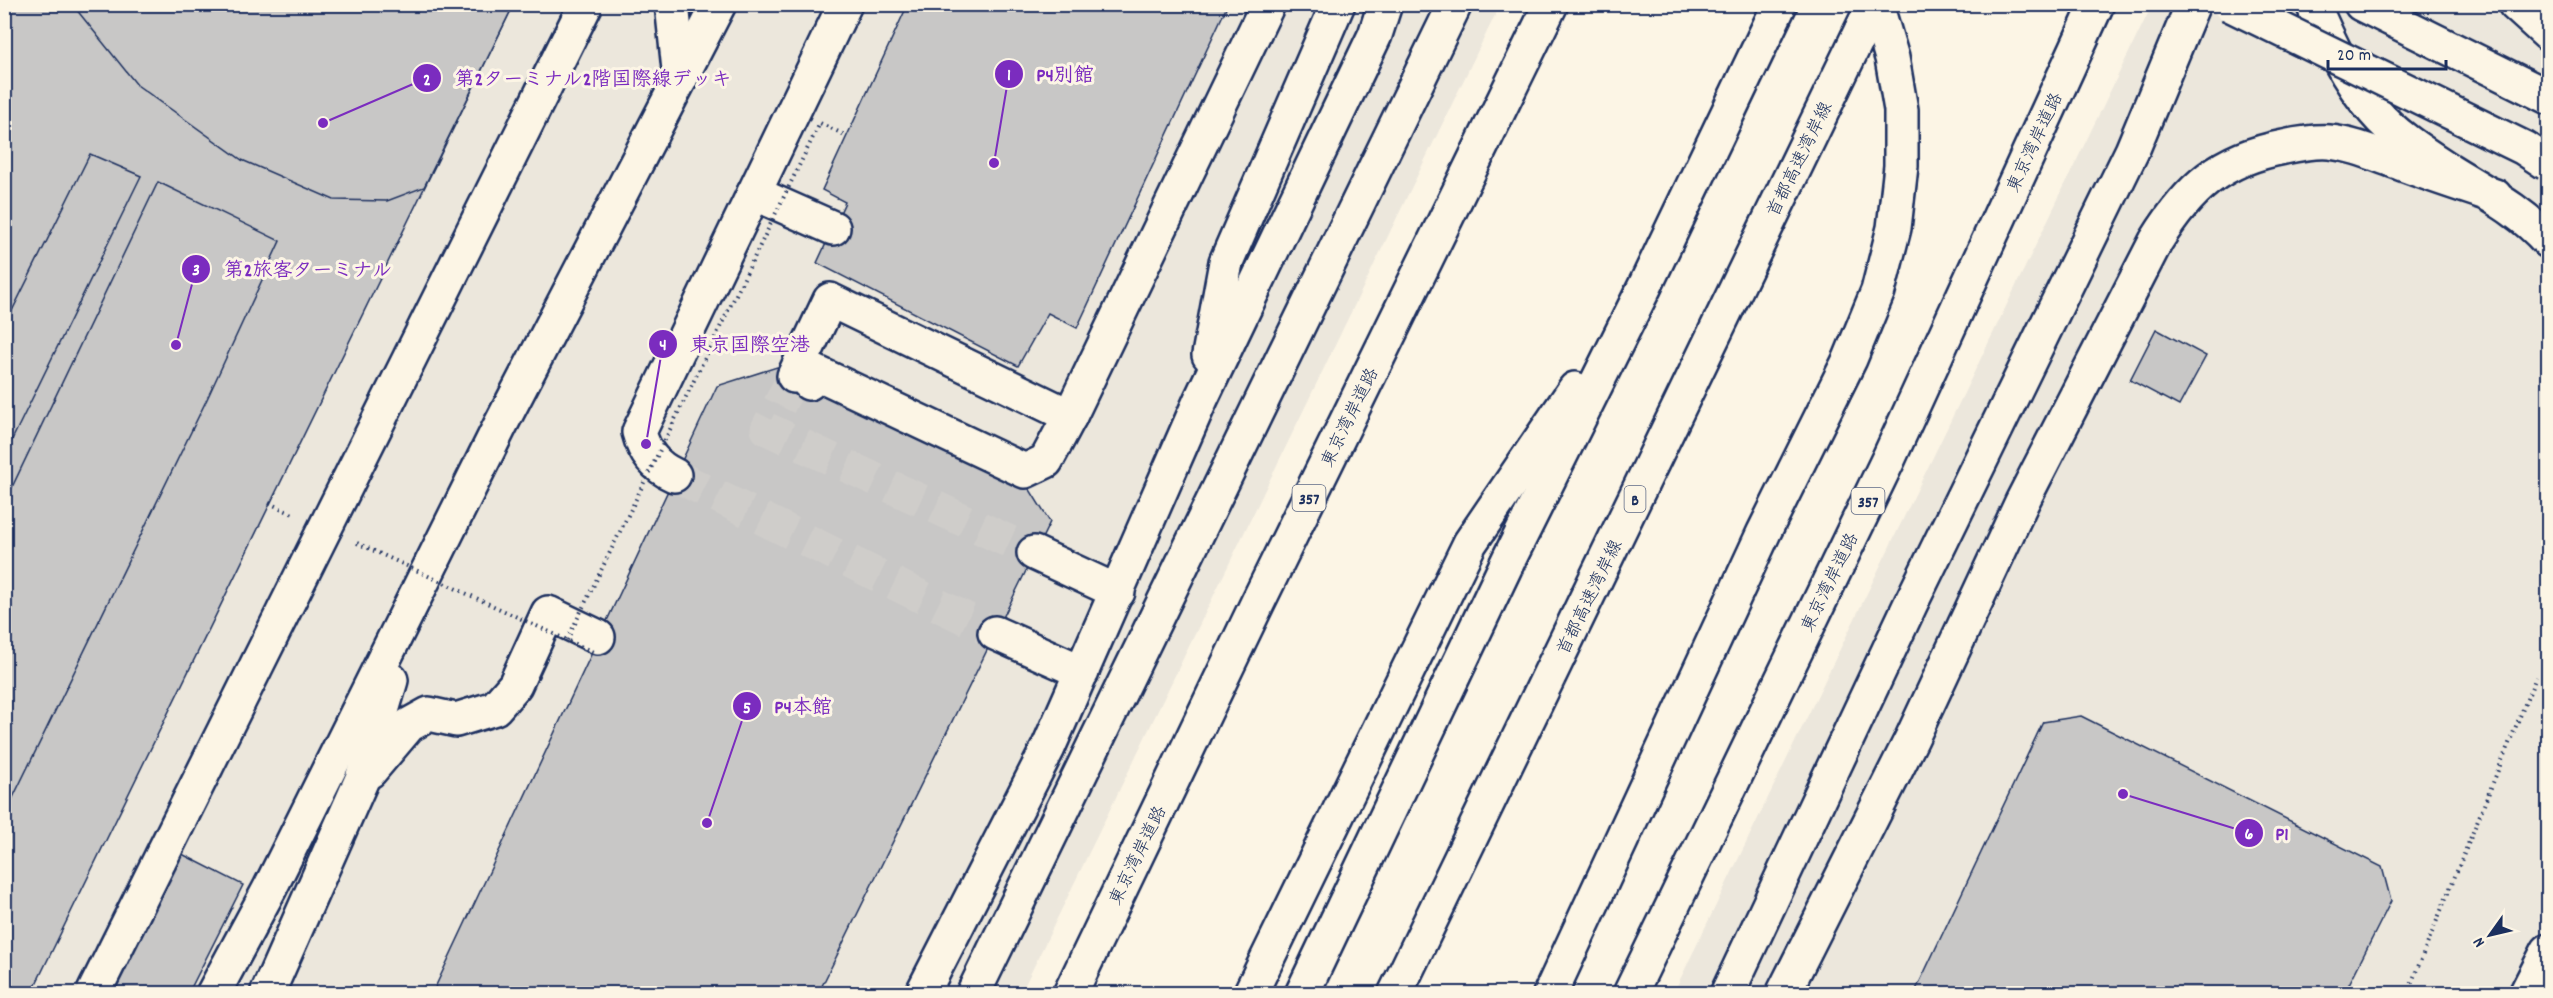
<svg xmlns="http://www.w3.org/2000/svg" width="2553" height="998" viewBox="0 0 2553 998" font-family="Dekko,'Klee One',sans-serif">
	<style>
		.built { fill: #ece7dc }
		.building { fill: #c8c7c6; stroke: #1b2f5e; stroke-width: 1.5 }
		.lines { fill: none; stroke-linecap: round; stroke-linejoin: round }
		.minor-tunnel { stroke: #cfcdca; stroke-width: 33; stroke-dasharray: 33 16; stroke-linecap: butt }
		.minor-casing { stroke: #1b2f5e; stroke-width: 38 }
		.highway-casing { stroke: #1b2f5e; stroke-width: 38 }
		.path { stroke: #1b2f5e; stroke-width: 4; stroke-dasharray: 1.5 4.5; stroke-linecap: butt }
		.minor { stroke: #fcf5e5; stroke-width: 33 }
		.highway { stroke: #fcf5e5; stroke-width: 33 }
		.minor-bridge-casing { stroke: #1b2f5e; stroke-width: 38; stroke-linecap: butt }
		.path-bridge { stroke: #1b2f5e; stroke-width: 4; stroke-dasharray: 1.5 4.5; stroke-linecap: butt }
		.minor-bridge { stroke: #fcf5e5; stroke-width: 33 }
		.labels { text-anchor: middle; stroke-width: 6; stroke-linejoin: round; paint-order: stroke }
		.shield { fill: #fcf5e5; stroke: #5e6a86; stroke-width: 1.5 }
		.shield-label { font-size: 16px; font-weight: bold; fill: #1b2f5e }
		.street-label { font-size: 18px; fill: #1b2f5e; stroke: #fcf5e5 }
		.leader { fill: none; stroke: #7b2cbf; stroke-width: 2 }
		.callout-dot { fill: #7b2cbf; stroke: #fcf5e5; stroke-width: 2 }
		.mark-label { font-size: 18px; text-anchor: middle; font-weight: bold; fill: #fff }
		.callout-label { font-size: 20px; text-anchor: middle; font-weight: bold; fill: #7b2cbf; stroke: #fcf5e5; stroke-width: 6; stroke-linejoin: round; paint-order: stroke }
	</style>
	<rect width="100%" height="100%" fill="#fcf5e5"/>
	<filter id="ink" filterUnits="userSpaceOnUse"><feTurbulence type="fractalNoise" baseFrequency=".0167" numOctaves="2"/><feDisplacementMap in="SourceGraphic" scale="12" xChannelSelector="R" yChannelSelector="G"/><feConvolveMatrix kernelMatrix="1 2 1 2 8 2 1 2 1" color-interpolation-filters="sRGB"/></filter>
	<g filter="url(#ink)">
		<g class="built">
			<path d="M5,5h1495l-479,988 -1016,1z"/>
			<path d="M2152,5h396v988l-875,1z"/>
		</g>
		<g class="building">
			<path d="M4,4h510l-483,990h-27z"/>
			<path d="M72,4h442l-90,183 -37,14 -53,-1 -92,-40 -105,-75z"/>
			<path d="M908,4h320l-151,324 -29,-15 -30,53 -201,-103 28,-61 -23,-12z"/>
			<path d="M90,154l51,22 -137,280v-129z"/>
			<path d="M158,182l122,59 -73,158 -203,417v-312z"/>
			<path d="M2156,329l50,27 -27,50 -49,-26z"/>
			<path d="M777,367l252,121 21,34 -232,472h-386l285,-608z"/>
			<path d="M2081,716l301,151 9,34 -47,93h-430l129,-272z"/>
			<path d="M182,854l61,31 -55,109h-77z"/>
		</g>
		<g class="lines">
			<g class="minor-tunnel">
				<path d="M794,376l-27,53 267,124"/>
				<path d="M674,475l321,158"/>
			</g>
			<g class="minor-casing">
				<g id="minor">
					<path d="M672,4l8,75"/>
					<path d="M2313,4c16,38 34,76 61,107 20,24 49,42 75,59 35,22 72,40 99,71"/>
					<path d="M2361,4l187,93"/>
					<path d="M2515,4l33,30"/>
					<path d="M754,193l79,35"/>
					<path d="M1209,355l17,-93 112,-258"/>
					<path d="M794,376l36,-76 240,116 -24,45 -21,10 -210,-99 -6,11"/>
					<path d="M1070,416l198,-412"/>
					<path d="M674,475c-18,-8 -30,-23 -35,-43l206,-428"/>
					<path d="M1034,553l84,39"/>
					<path d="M995,633l87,39"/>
					<path d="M370,771l39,-46 20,-11 27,6 39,-12 20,-23 33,-72 50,24"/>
					<path d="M213,994l57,-106 230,-462 219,-422"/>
					<path d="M267,994l95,-215 29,-99"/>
					<path d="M922,994l126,-246 153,-349 174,-364 10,-31"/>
					<path d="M973,994l482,-990"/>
					<path d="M1727,994l184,-391 221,-452 61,-147"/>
					<path d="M1783,994l129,-256 110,-236 134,-261c33,-53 64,-82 128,-94 14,-3 31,-6 45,-5 24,2 48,13 71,21 31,12 63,22 95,33"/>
					<path d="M2526,994l22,-43"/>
				</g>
			</g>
			<g class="highway-casing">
				<g id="highway">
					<path d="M1070,994l187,-390 294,-600"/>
					<path d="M1250,994l220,-451 105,-154"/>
					<path d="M1302,994l207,-435 136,-273 135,-282"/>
					<path d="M1395,994l479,-990"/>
					<path d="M1550,994l214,-462 86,-173 28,-68 16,-63 7,-62v-56l-9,-52 -16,-54"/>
					<path d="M1630,994l258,-534 209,-456"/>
				</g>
			</g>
			<path class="path" d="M2407,994l129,-317"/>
			<use href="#minor" class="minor"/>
			<use href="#highway" class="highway"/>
			<g class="minor-bridge-casing">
				<g id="minor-bridge">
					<path d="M2229,4l295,144 24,16"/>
					<path d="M93,994l493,-990"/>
				</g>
			</g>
			<g class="path-bridge">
				<path d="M269,503l24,11"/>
				<path d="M357,543l236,109"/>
				<path d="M567,640l253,-517 27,13"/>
			</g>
			<use href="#minor-bridge" class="minor-bridge"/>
		</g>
	</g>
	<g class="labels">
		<g class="shield">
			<rect x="1292.5" y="485" width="33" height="26" rx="4.5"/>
			<rect x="1624.5" y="486" width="21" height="26" rx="4.5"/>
			<rect x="1851.5" y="488" width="33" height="26" rx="4.5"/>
		</g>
		<g class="shield-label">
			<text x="1309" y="504">357</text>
			<text x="1635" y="505">B</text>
			<text x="1868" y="507">357</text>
		</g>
		<g class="street-label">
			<text transform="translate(2034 142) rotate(-65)" y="6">東京湾岸道路</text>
			<text transform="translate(1799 159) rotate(-64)" y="6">首都高速湾岸線</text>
			<text transform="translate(1349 417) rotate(-64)" y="6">東京湾岸道路</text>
			<text transform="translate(1829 582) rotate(-64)" y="6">東京湾岸道路</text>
			<text transform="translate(1589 597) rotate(-64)" y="6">首都高速湾岸線</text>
			<text transform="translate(1137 855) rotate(-64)" y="6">東京湾岸道路</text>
		</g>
	</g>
	<path class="leader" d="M994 163L1009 74M323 123L427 78M176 345L196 269M646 444L663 344M707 823L747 706M2123 794L2249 833"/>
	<g class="callout-dot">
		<circle cx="994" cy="163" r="6"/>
		<circle cx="323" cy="123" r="6"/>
		<circle cx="176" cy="345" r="6"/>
		<circle cx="646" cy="444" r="6"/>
		<circle cx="707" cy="823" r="6"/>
		<circle cx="2123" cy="794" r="6"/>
		<circle cx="1009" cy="74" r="15"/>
		<circle cx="427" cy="78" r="15"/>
		<circle cx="196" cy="269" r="15"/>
		<circle cx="663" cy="344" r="15"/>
		<circle cx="747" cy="706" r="15"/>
		<circle cx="2249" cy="833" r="15"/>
	</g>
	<g class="mark-label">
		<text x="1009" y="80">1</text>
		<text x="427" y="85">2</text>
		<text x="196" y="275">3</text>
		<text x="663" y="350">4</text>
		<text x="747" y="713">5</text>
		<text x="2249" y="839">6</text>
	</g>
	<g class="callout-label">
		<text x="1065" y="81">P4別館</text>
		<text x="593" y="85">第2ターミナル2階国際線デッキ</text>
		<text x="308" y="276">第2旅客ターミナル</text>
		<text x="750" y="351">東京国際空港</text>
		<text x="803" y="713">P4本館</text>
		<text x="2282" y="840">P1</text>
	</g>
	<rect width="2553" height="998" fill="none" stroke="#fcf5e5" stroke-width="24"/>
	<rect x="12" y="12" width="2529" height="974" fill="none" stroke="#1b2f5e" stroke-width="2" filter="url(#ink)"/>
	<g transform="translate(2490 935) rotate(236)" stroke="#fcf5e5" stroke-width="4.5" paint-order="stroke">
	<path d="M0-4.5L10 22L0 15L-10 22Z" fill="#1b2f5e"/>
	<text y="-9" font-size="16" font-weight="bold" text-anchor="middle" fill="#1b2f5e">N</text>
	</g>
	<path d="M2328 60v9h118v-9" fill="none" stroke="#1b2f5e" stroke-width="3"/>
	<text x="2337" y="60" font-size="18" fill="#1b2f5e" stroke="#fcf5e5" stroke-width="4.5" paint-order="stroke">20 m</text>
</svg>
